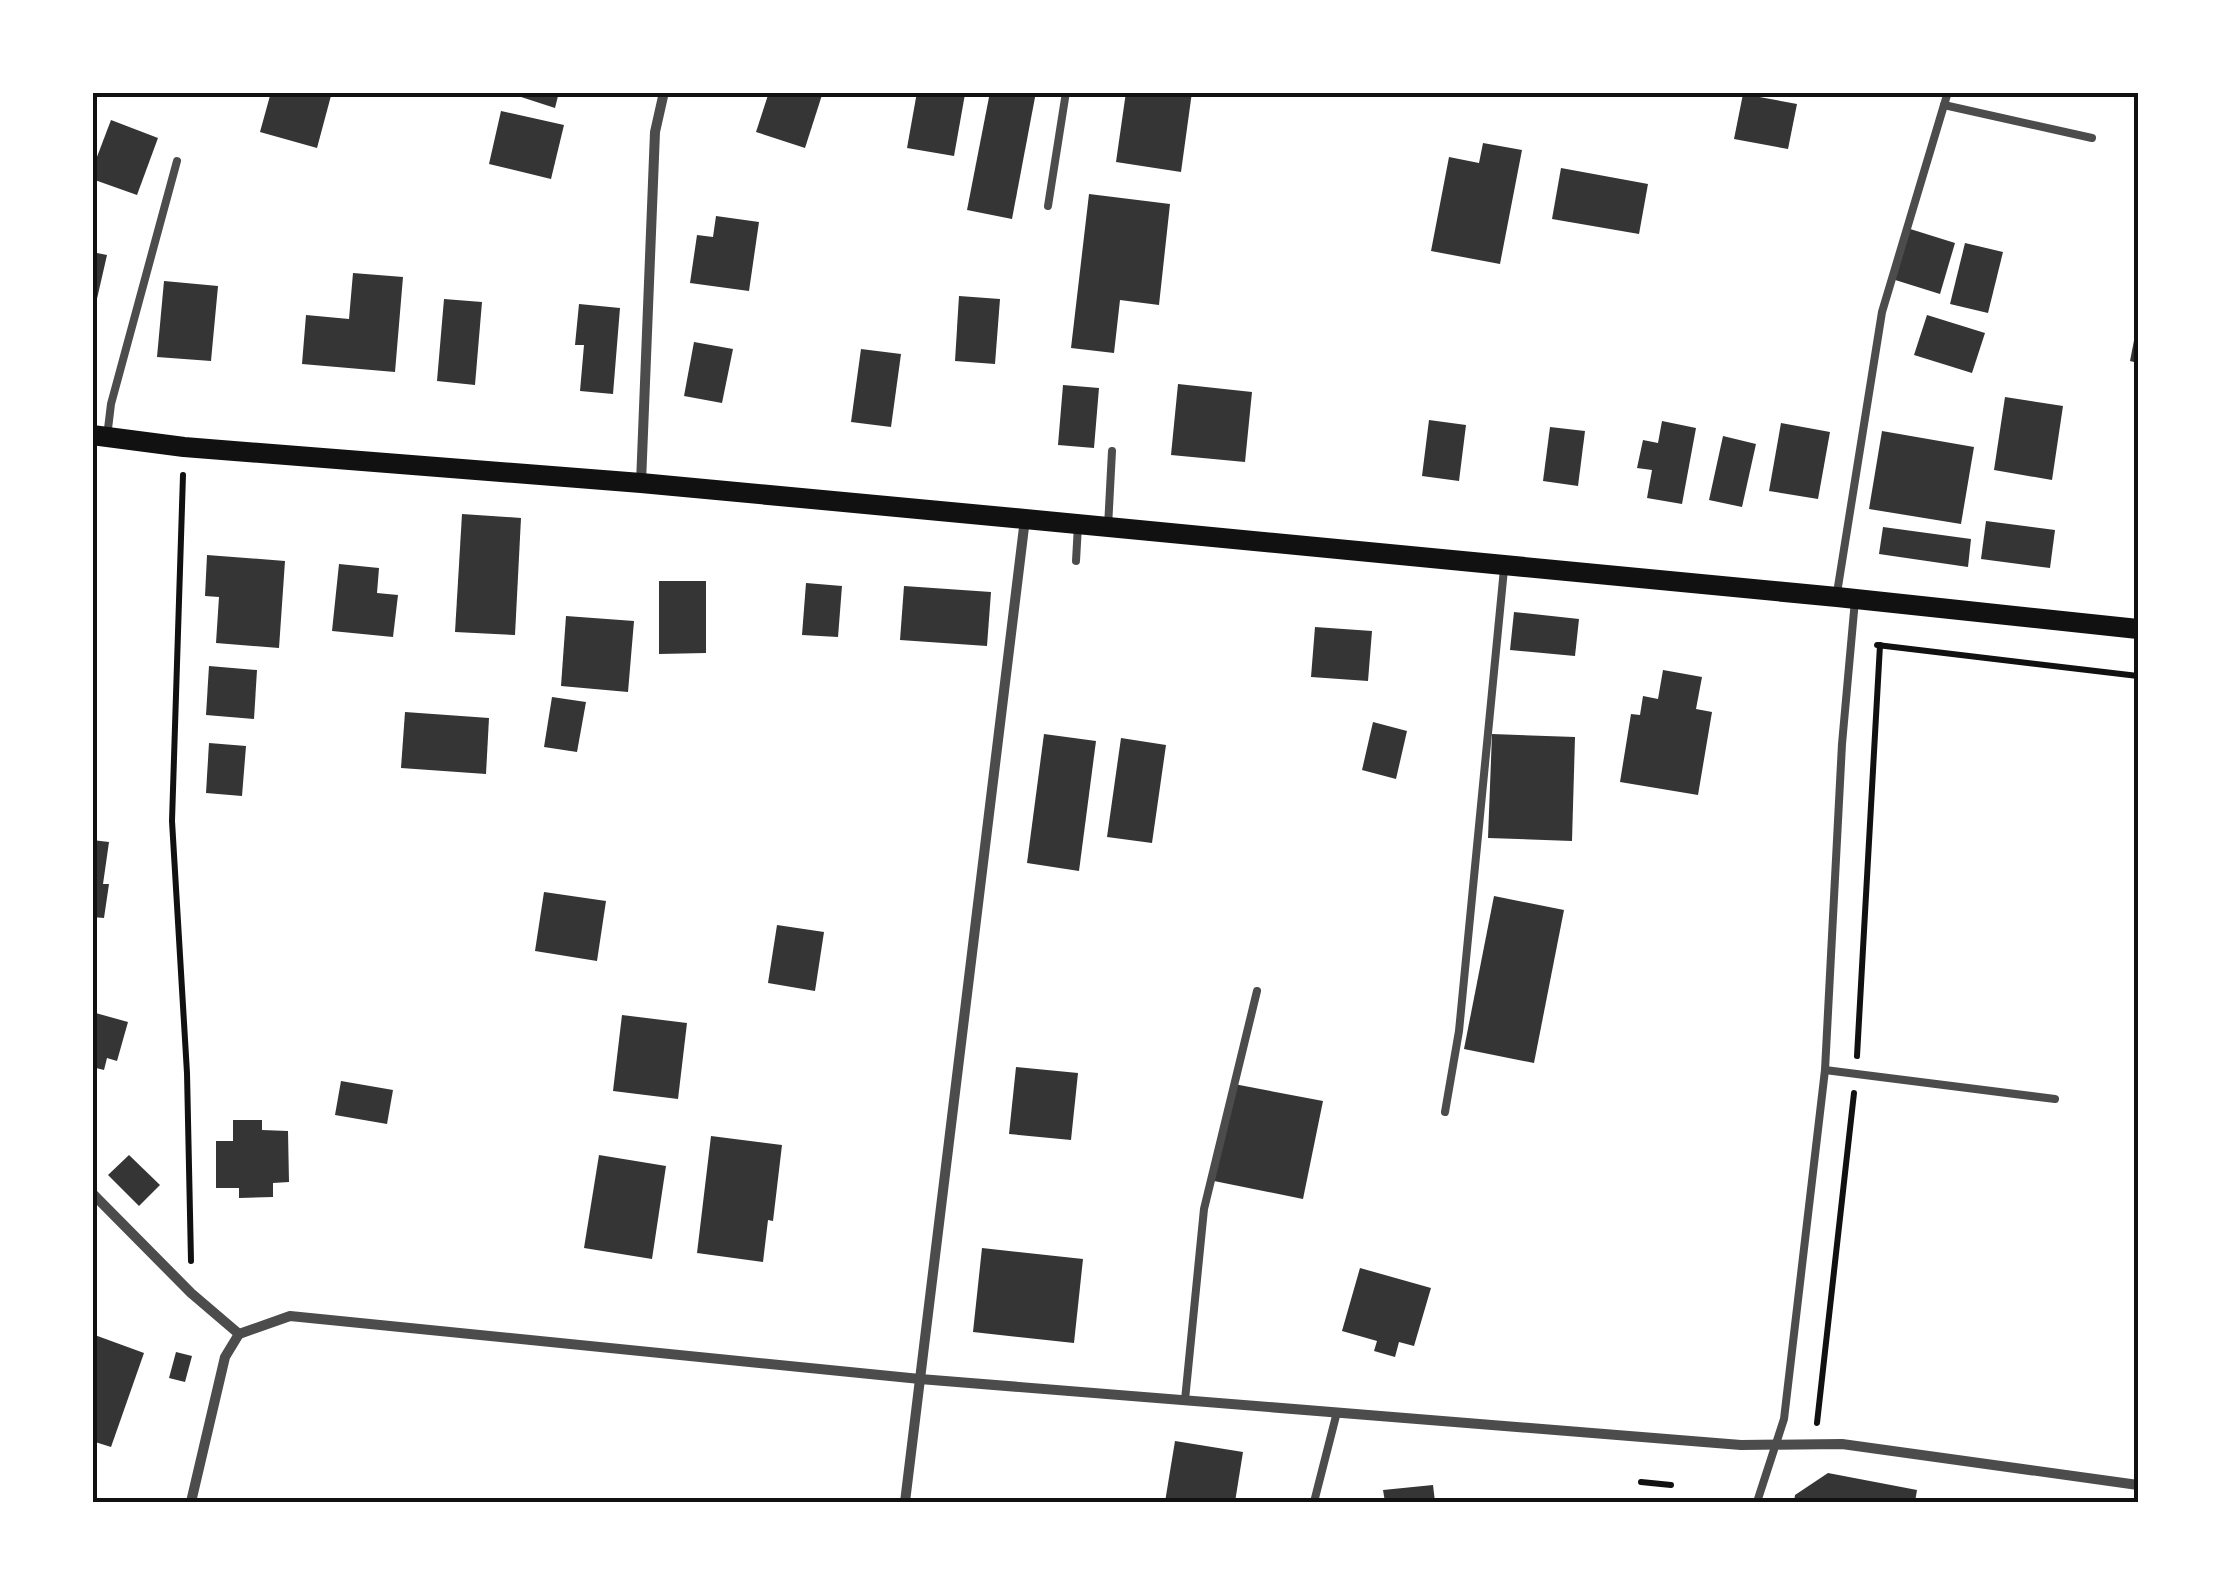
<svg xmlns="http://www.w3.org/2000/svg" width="2231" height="1595" viewBox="0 0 2231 1595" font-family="'Golos Text',sans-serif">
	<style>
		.building { fill: #353535 }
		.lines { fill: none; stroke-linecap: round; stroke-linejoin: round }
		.path { stroke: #111; stroke-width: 6 }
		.service { stroke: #4c4c4c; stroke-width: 8 }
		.minor { stroke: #4c4c4c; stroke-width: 10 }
		.secondary { stroke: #111; stroke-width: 20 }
		.neatline { fill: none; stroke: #111; stroke-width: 4 }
	</style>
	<rect width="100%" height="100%" fill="#fff"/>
	<g class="building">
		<path d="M271,92h61l-15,56 -57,-16z"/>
		<path d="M506,92h53l-4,16z"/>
		<path d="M769,92h45l8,3 -17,53 -49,-16z"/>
		<path d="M917,92l48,2 -11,62 -47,-8z"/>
		<path d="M990,92h46l-24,127 -45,-9z"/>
		<path d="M1126,92h66l-11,80 -65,-10z"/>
		<path d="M1743,94l54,10 -9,45 -54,-10z"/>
		<path d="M501,111l63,14 -13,54 -62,-15z"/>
		<path d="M111,120l47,18 -21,57 -45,-16v-9z"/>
		<path d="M1483,143l39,7 -22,114 -69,-13 18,-94 30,6z"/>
		<path d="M1561,168l87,16 -9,50 -87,-15z"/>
		<path d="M1089,194l81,10 -11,101 -39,-5 -6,53 -43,-5z"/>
		<path d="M716,216l43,6 -10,69 -59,-8 7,-48 16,2z"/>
		<path d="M1907,228l48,15 -15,51 -48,-15z"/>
		<path d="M1965,243l38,9 -15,61 -38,-9z"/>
		<path d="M92,252l15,3 -13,57h-2z"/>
		<path d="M353,273l50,4 -8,95 -93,-8 4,-49 43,4z"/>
		<path d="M164,281l54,5 -7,75 -54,-4z"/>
		<path d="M959,296l41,3 -5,65 -40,-3z"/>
		<path d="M444,299l38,3 -7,83 -38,-4z"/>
		<path d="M579,304l41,4 -7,86 -33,-3 4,-46h-9z"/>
		<path d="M1927,315l58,18 -13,40 -58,-18z"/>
		<path d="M2137,325h1v38l-8,-2z"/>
		<path d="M694,342l39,7 -11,54 -38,-7z"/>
		<path d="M861,349l40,5 -10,73 -40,-5z"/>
		<path d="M1178,384l74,8 -7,70 -74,-7z"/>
		<path d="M1063,385l36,3 -5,60 -36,-3z"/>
		<path d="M2005,397l58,9 -11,74 -58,-10z"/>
		<path d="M1429,420l37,5 -7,56 -37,-5z"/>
		<path d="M1662,421l34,7 -14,76 -35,-6 5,-28 -15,-2 6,-28 15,3z"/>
		<path d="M1781,423l49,9 -12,67 -49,-8z"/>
		<path d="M1550,427l35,4 -7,55 -35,-5z"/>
		<path d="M1882,431l92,16 -13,77 -92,-15z"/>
		<path d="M1723,436l33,8 -14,63 -33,-7z"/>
		<path d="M462,514l59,4 -6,117 -60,-3z"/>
		<path d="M1986,521l69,9 -5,38 -69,-9z"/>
		<path d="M1883,527l88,12 -3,28 -89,-13z"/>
		<path d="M207,555l78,6 -6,87 -63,-5 3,-46 -14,-1z"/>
		<path d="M339,564l40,4 -2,25 21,2 -5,42 -61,-6z"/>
		<path d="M659,581h47v72l-47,1z"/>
		<path d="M806,583l36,3 -4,51 -36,-2z"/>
		<path d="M904,586l87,6 -4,54 -87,-6z"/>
		<path d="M1514,612l65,7 -4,37 -65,-6z"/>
		<path d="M566,616l68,5 -6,71 -67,-6z"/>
		<path d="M1315,627l57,4 -4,50 -57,-4z"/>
		<path d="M209,666l48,4 -3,49 -48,-4z"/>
		<path d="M1663,670l39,7 -6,32 16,3 -14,83 -78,-13 11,-68 9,1 3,-19 15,3z"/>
		<path d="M552,697l34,5 -9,50 -33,-5z"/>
		<path d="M405,712l84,6 -3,56 -85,-6z"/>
		<path d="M1373,722l34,9 -11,48 -34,-9z"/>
		<path d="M1044,734l52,7 -17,130 -52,-8z"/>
		<path d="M1492,734l83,3 -3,104 -84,-3z"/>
		<path d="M1121,738l45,7 -14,98 -45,-6z"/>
		<path d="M209,743l37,3 -4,50 -36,-3z"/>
		<path d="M92,840l17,2 -6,42h6l-5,34 -12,-1z"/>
		<path d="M544,892l62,9 -9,60 -62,-10z"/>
		<path d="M1494,896l70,14 -30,153 -70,-14z"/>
		<path d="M777,925l47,7 -9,59 -47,-8z"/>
		<path d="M92,1012l36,10 -11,39 -10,-3 -3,12 -12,-3z"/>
		<path d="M622,1015l65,8 -9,76 -65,-8z"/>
		<path d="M1016,1067l62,6 -7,67 -62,-6z"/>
		<path d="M341,1081l52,9 -6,34 -52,-9z"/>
		<path d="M1234,1084l89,17 -20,98 -89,-18z"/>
		<path d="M233,1120h29v10l26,1 1,51 -16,1v14l-34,1v-10h-23v-47h17z"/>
		<path d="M711,1136l71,9 -9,76 -5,-1 -5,42 -66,-9z"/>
		<path d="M129,1155l31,30 -21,21 -31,-31z"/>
		<path d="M599,1155l67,11 -14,93 -68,-11z"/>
		<path d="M982,1248l101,11 -9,84 -101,-11z"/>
		<path d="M1360,1268l71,20 -17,58 -15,-4 -4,15 -21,-6 3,-10 -35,-10z"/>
		<path d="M92,1334l52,19 -33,94 -19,-6z"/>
		<path d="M176,1352l16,4 -7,26 -16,-4z"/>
		<path d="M1175,1441l68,11 -8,50h-70z"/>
		<path d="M1828,1473l89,17 -2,12h-121l1,-7z"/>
		<path d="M1433,1485l2,17h-50l-2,-12z"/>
	</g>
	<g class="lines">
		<g class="path">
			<path d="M183,475l-11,346 15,252 4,188"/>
			<path d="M1877,645l261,31"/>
			<path d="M1857,1056l23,-411"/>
			<path d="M1817,1423l37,-330"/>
			<path d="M1641,1482l30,3"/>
		</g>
		<g class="service">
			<path d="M1948,92l-4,13 148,33"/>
			<path d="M1048,206l18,-114"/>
			<path d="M107,437l4,-33 66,-243"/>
			<path d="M1108,527l4,-76"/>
			<path d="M1076,561l2,-36"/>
			<path d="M1837,593l45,-281 62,-207"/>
			<path d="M1825,1070l230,29"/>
			<path d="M1445,1112l14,-81 45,-462"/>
			<path d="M1185,1400l19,-191 53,-218"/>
			<path d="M1314,1502l23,-90"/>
			<path d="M1757,1502l27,-83 41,-349 17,-326 13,-144"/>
		</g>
		<g class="minor">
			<path d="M641,483l14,-351 9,-40"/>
			<path d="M92,1193l99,100 48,41"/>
			<path d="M239,1334l51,-18 630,63 821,66 101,-1 296,41"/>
			<path d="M191,1502l34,-145 14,-23"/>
			<path d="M905,1502l120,-983"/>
		</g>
		<path class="secondary" d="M92,435l92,12 457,36 384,36 812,78 301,32"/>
	</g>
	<rect width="2231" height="1595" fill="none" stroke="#ffffff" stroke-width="190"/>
	<rect x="95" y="95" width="2041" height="1405" class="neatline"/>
</svg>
